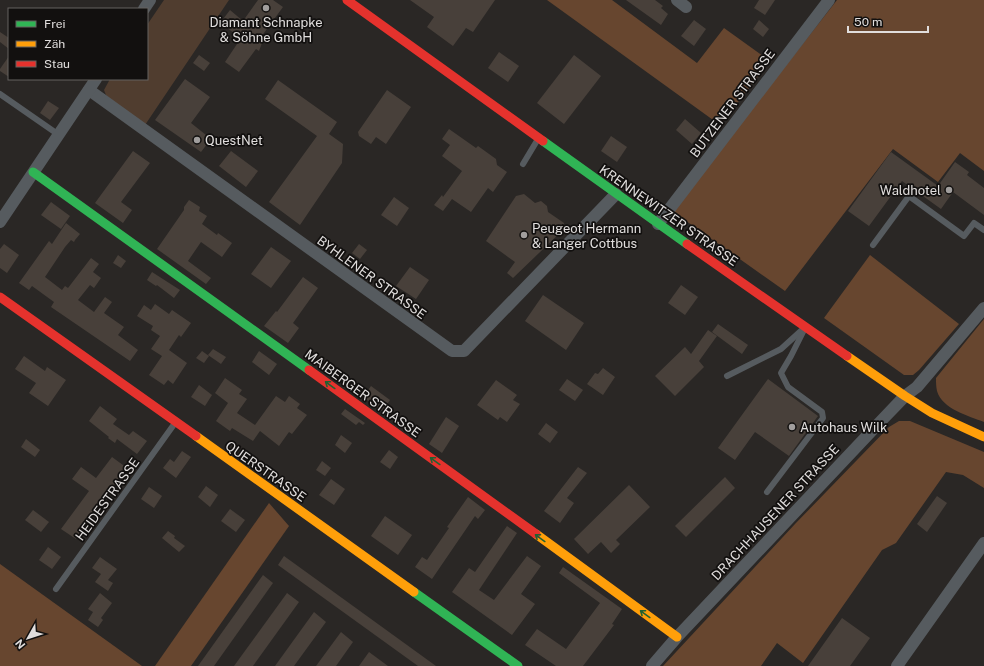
<svg xmlns="http://www.w3.org/2000/svg" width="984" height="666" viewBox="0 0 984 666" font-family="'Public Sans',sans-serif">
	<style>
		.green { fill: #503d2f }
		.forest { fill: #67462f }
		.building { fill: #48403a }
		.lines { fill: none; stroke-linecap: round; stroke-linejoin: round }
		.lane { stroke: #565b5f; stroke-width: 6 }
		.street { stroke: #565b5f; stroke-width: 12 }
		.fast { stroke: #30b455; stroke-width: 9 }
		.slow { stroke: #ff9f0a; stroke-width: 9 }
		.jam { stroke: #e5322d; stroke-width: 9 }
		.oneway { stroke: #216232 }
		.poi-dot { fill: #a19e9d; stroke: #12100f; stroke-width: 1.5 }
		.labels { text-anchor: middle; stroke-width: 3.5; stroke-linejoin: round; paint-order: stroke }
		.poi-label { font-size: 13px; fill: #e1dedd; stroke: #12100f; text-anchor: start }
		.street-label { font-size: 13px; fill: #e1dedd; stroke: #12100f }
	</style>
	<rect width="100%" height="100%" fill="#2a2725"/>
	<path class="green" d="M164,0h65l-84,125 -35,-26 -4,-4 -2,-5 6,-11h37v-54z"/>
	<g class="forest">
		<path d="M547,0h65l85,63 27,-35 46,33 -50,64z"/>
		<path d="M837,0h147v171l-24,-18 -22,29 -45,-33 -108,142 -113,-80z"/>
		<path d="M870,255l89,69 -40,46 -6,5h-9l-80,-57z"/>
		<path d="M984,319v103c-15,-6 -42,-13 -47,-31 -1,-4 -1,-9 -1,-13z"/>
		<path d="M899,421h11l74,31v36l-21,-13 -17,-3 -50,71 -14,7 -79,113 -26,-20 -16,23h-98l132,-142 94,-97z"/>
		<path d="M269,503l20,23 -98,140h-36z"/>
		<path d="M0,564l142,102h-142z"/>
	</g>
	<g class="building">
		<path d="M258,0h15l10,7 -22,30 1,6 -3,8 -3,-2 -17,23 -14,-10 16,-24 -21,-15 10,-13 13,11z"/>
		<path d="M410,0h85l-22,32 -7,-4 -13,18 -26,-19 7,-10z"/>
		<path d="M626,0h29l8,6 -2,2 7,6 -7,11z"/>
		<path d="M759,0h16l-10,15 -11,-7z"/>
		<path d="M694,20l12,9 -12,17 -13,-10z"/>
		<path d="M759,20l10,9 -6,8 -10,-8z"/>
		<path d="M0,32l9,6v11l-9,-7z"/>
		<path d="M499,52l20,14 -11,16 -20,-14z"/>
		<path d="M199,55l11,8 -6,8 -11,-8z"/>
		<path d="M574,55l27,21 -37,48 -27,-21z"/>
		<path d="M9,56v21l-9,-6v-2z"/>
		<path d="M185,79l25,18 -19,26 20,16 -10,13 -46,-32z"/>
		<path d="M278,80l59,42 -8,12 14,10 -1,19 -42,62 -31,-23 48,-66 -52,-37z"/>
		<path d="M387,90l24,17 -25,37 -10,-7 -5,7 -12,-8 -1,-4z"/>
		<path d="M48,101l11,7 -9,12 -10,-7z"/>
		<path d="M685,119l16,14 -9,11 -16,-14z"/>
		<path d="M449,129l27,19 2,-2 18,13 1,6 10,7 -14,20 -5,-4 -17,24 -19,-13 -9,12 -9,-6 8,-10 1,2 19,-26 -20,-15 8,-11 -8,-6z"/>
		<path d="M611,136l16,11 -10,15 -16,-11z"/>
		<path d="M133,151l17,12 -29,39 11,8 -9,13 -28,-20z"/>
		<path d="M231,151l27,20 -12,16 -27,-21z"/>
		<path d="M891,152l47,34 17,-24 14,10 -2,3 17,13v27l-31,-23 -12,17 -39,-28 -33,45 -21,-15z"/>
		<path d="M524,194l11,9 6,-2 6,5 1,6 16,11v6l-51,49 -6,-5 8,-11 -29,-21 30,-45z"/>
		<path d="M394,197l15,11 -12,18 -16,-11z"/>
		<path d="M189,200l11,7 -1,4 8,5 -5,8 15,11 1,-2 14,10 -10,14 -21,-15 -13,19 23,17 -5,6 -49,-35 27,-39v-3z"/>
		<path d="M51,202l19,14 -9,13 -20,-14z"/>
		<path d="M66,223l14,11 -5,6 -1,2 -3,-2 -6,7 -20,30 17,13 3,-4 3,2 23,-30 8,6 -6,8 8,6 -7,10 -4,-3 -12,15 16,12 11,-15 7,5 -8,11 20,14 -6,8 20,15 -8,11 -79,-54 3,-5 -22,-16 -3,4 -10,-7 30,-42 3,3z"/>
		<path d="M4,244l15,11 -12,18 -7,-5v-19z"/>
		<path d="M359,244l8,6 -7,9 -8,-6z"/>
		<path d="M271,247l20,14 -20,27 -20,-14z"/>
		<path d="M118,255l8,6 -5,7 -8,-5z"/>
		<path d="M410,267l19,13 -13,19 -20,-13z"/>
		<path d="M152,272l28,18 -6,8 -17,-13 -1,1 -9,-6z"/>
		<path d="M303,277l15,11 -25,35 6,5 -11,15 -24,-17 12,-15 1,1z"/>
		<path d="M681,285l17,12 -13,18 -17,-12z"/>
		<path d="M543,295l41,28 -18,27 -41,-29z"/>
		<path d="M155,304l14,10 3,-4 19,13 -10,14 -2,-2 -10,15 18,13 -14,21 -5,-4 -4,5 -15,-10 13,-19 -11,-7 9,-13 -9,-6 2,-4 -16,-10 7,-11 7,5z"/>
		<path d="M718,324l30,21 -6,9 -30,-22z"/>
		<path d="M708,330l9,6 -18,25 5,6 -29,29 -20,-20 30,-29 6,7z"/>
		<path d="M213,349l13,8 -5,7 -13,-9z"/>
		<path d="M202,351l7,5 -5,7 -8,-5z"/>
		<path d="M259,351l18,13 -8,11 -17,-13z"/>
		<path d="M24,356l21,15 2,-4 19,13 -18,26 -19,-13 7,-10 -21,-14z"/>
		<path d="M603,368l12,9 -12,18 -16,-11 8,-11 3,1z"/>
		<path d="M225,378l17,12 -3,4 8,5 -10,14 18,12 21,-29 9,6 4,-6 11,8 -3,4 10,7 -15,19 -3,-2 -10,14 -19,-15 -7,10 -21,-13 -2,3 -14,-10 12,-18 -13,-10z"/>
		<path d="M567,379l16,11 -8,11 -16,-11z"/>
		<path d="M768,379l50,37 -29,40 -34,-24 -20,28 -17,-12z"/>
		<path d="M496,380l21,15 -4,5 7,4 -13,18 -7,-5 -2,3 -21,-15z"/>
		<path d="M199,385l13,10 -7,11 -14,-9z"/>
		<path d="M371,386l19,14 -8,11 -19,-14z"/>
		<path d="M100,406l17,13 -4,5 16,11 4,-4 14,10 -10,13 -20,-15 -2,4 -7,-5 1,-1 -20,-16z"/>
		<path d="M345,409l20,14 -2,2 -4,-3 -3,3 -15,-11z"/>
		<path d="M446,417l13,9 -17,27 -13,-9z"/>
		<path d="M546,423l12,9 -8,11 -12,-9z"/>
		<path d="M341,435l11,8 -7,10 -10,-8z"/>
		<path d="M26,439l14,11 -5,7 -14,-10z"/>
		<path d="M389,450l9,7 -8,12 -10,-7z"/>
		<path d="M182,451l9,6 -15,21 -13,-10 7,-9 4,3z"/>
		<path d="M112,457l15,11 -30,40 -21,31 -15,-10 28,-38 -17,-12 9,-12 15,11z"/>
		<path d="M322,461l9,7 -6,8 -9,-6z"/>
		<path d="M578,467l9,6 -20,25 7,5 -14,20 -16,-12z"/>
		<path d="M725,477l10,11 -49,49 -11,-11z"/>
		<path d="M331,479l14,10 -11,16 -15,-10z"/>
		<path d="M629,485l21,22 -34,33 4,4 -9,9 -10,-11 -13,12 -14,-15z"/>
		<path d="M206,486l12,9 -8,12 -12,-10z"/>
		<path d="M149,487l13,9 -8,12 -13,-9z"/>
		<path d="M937,496l10,7 -20,29 -10,-8z"/>
		<path d="M468,497l17,13 -7,9 -3,-3 -43,63 -17,-12 7,-10 5,3 22,-32 -2,-1z"/>
		<path d="M230,509l15,11 -9,12 -15,-11z"/>
		<path d="M33,510l16,12 -8,10 -16,-12z"/>
		<path d="M385,516l27,19 -14,20 -27,-19z"/>
		<path d="M507,526l10,7 -38,57 15,10 33,-44 14,10 -20,28 14,10 -23,31 -60,-43 17,-24 6,4z"/>
		<path d="M168,531l7,5 -1,2 11,8 -6,6 -17,-14z"/>
		<path d="M48,547l13,10 -9,12 -13,-9z"/>
		<path d="M284,556l152,110h-18l-140,-101z"/>
		<path d="M100,557l17,12 -9,11 5,3 -5,8 -13,-9 6,-8 -9,-6z"/>
		<path d="M563,567l59,42 -10,15 2,1 -31,41h-27l-31,-21 12,-16 29,20 34,-46 -41,-30z"/>
		<path d="M263,575l10,8 -59,83h-16z"/>
		<path d="M100,593l12,10 -11,15 2,2 -5,7 -10,-7 5,-8 -5,-3z"/>
		<path d="M287,593l12,9 -46,64h-19z"/>
		<path d="M314,612l12,10 -32,44h-19z"/>
		<path d="M842,618l28,20 -20,28h-42z"/>
		<path d="M341,632l12,10 -17,24h-20z"/>
		<path d="M369,652l19,14h-29z"/>
	</g>
	<g class="lines">
		<g class="lane">
			<path d="M0,94l59,41"/>
			<path d="M523,164l15,-25"/>
			<path d="M873,245l36,-49 55,40 10,-13 10,7"/>
			<path d="M727,376l54,-27 22,-20"/>
			<path d="M767,492l56,-74 -1,-6 -34,-25 -7,-14 10,-17 14,-28"/>
			<path d="M56,589l119,-166"/>
		</g>
		<g class="street">
			<path d="M677,0l9,7"/>
			<path d="M144,9l6,-9"/>
			<path d="M89,90l363,261h12l152,-157"/>
			<path d="M0,222l96,-143"/>
			<path d="M658,224l171,-224"/>
			<path d="M652,666l25,-29 204,-216 24,-25 12,-9 67,-79"/>
			<path d="M897,666l87,-123"/>
		</g>
		<g class="fast">
			<path d="M543,141l144,103"/>
			<path d="M33,172l276,198"/>
			<path d="M414,592l104,74"/>
		</g>
		<g class="slow">
			<path d="M847,356l58,40 27,17 52,24"/>
			<path d="M196,436l218,156"/>
			<path d="M536,534l141,103"/>
		</g>
		<g class="jam">
			<path d="M347,0l196,141"/>
			<path d="M687,244l160,112"/>
			<path d="M0,297l196,139"/>
			<path d="M309,370l227,164"/>
		</g>
	</g>
	<defs><path id="oneway-shaft" d="M-6 0H5M1.5-3L5.5 0L1.5 3" fill="none" stroke-width="1.6" stroke-linecap="round" stroke-linejoin="round"/></defs>
	<g class="oneway">
		<use href="#oneway-shaft" transform="translate(330 385) rotate(-144)"/>
		<use href="#oneway-shaft" transform="translate(435 461) rotate(-144)"/>
		<use href="#oneway-shaft" transform="translate(540 538) rotate(-144)"/>
		<use href="#oneway-shaft" transform="translate(645 614) rotate(-144)"/>
	</g>
	<g class="poi-dot">
		<circle cx="266" cy="8" r="4"/>
		<circle cx="197" cy="140" r="4"/>
		<circle cx="949" cy="190" r="4"/>
		<circle cx="524" cy="235" r="4"/>
		<circle cx="792" cy="427" r="4"/>
	</g>
	<g class="labels">
		<g class="poi-label">
			<text x="266" y="27" text-anchor="middle">Diamant Schnapke<tspan x="266" dy="15">&amp; Söhne GmbH</tspan></text>
			<text x="205" y="145">QuestNet</text>
			<text x="941" y="195" text-anchor="end">Waldhotel</text>
			<text x="532" y="233">Peugeot Hermann<tspan x="532" dy="15">&amp; Langer Cottbus</tspan></text>
			<text x="800" y="432">Autohaus Wilk</text>
		</g>
		<g class="street-label">
			<text transform="translate(732 103) rotate(-53)" y="5">BUTZENER STRASSE</text>
			<text transform="translate(669 215) rotate(35)" y="5">KRENNEWITZER STRASSE</text>
			<text transform="translate(372 277) rotate(36)" y="5">BYHLENER STRASSE</text>
			<text transform="translate(363 393) rotate(36)" y="5">MAIBERGER STRASSE</text>
			<text transform="translate(266 471) rotate(35)" y="5">QUERSTRASSE</text>
			<text transform="translate(107 499) rotate(-54)" y="5">HEIDESTRASSE</text>
			<text transform="translate(775 512) rotate(-47)" y="5">DRACHHAUSENER STRASSE</text>
		</g>
	</g>
	<rect x="8" y="8" width="140" height="72" fill="#12100f" stroke="#656261"/>
	<rect x="16" y="21" width="20" height="6" fill="#30b455" stroke="#656261"/>
	<text x="44" y="28" font-size="12" fill="#e1dedd">Frei</text>
	<rect x="16" y="41" width="20" height="6" fill="#ff9f0a" stroke="#656261"/>
	<text x="44" y="48" font-size="12" fill="#e1dedd">Zäh</text>
	<rect x="16" y="61" width="20" height="6" fill="#e5322d" stroke="#656261"/>
	<text x="44" y="68" font-size="12" fill="#e1dedd">Stau</text>
	<g transform="translate(28 638) rotate(231)" stroke="#12100f" stroke-width="3" paint-order="stroke">
	<path d="M0-3L7 15L0 10L-7 15Z" fill="#e1dedd"/>
	<text y="-6" font-size="11" font-weight="bold" text-anchor="middle" fill="#e1dedd">N</text>
	</g>
	<path d="M848 26v6h80v-6" fill="none" stroke="#e1dedd" stroke-width="2"/>
	<text x="854" y="26" font-size="12" fill="#e1dedd" stroke="#12100f" stroke-width="3" paint-order="stroke">50 m</text>
</svg>
